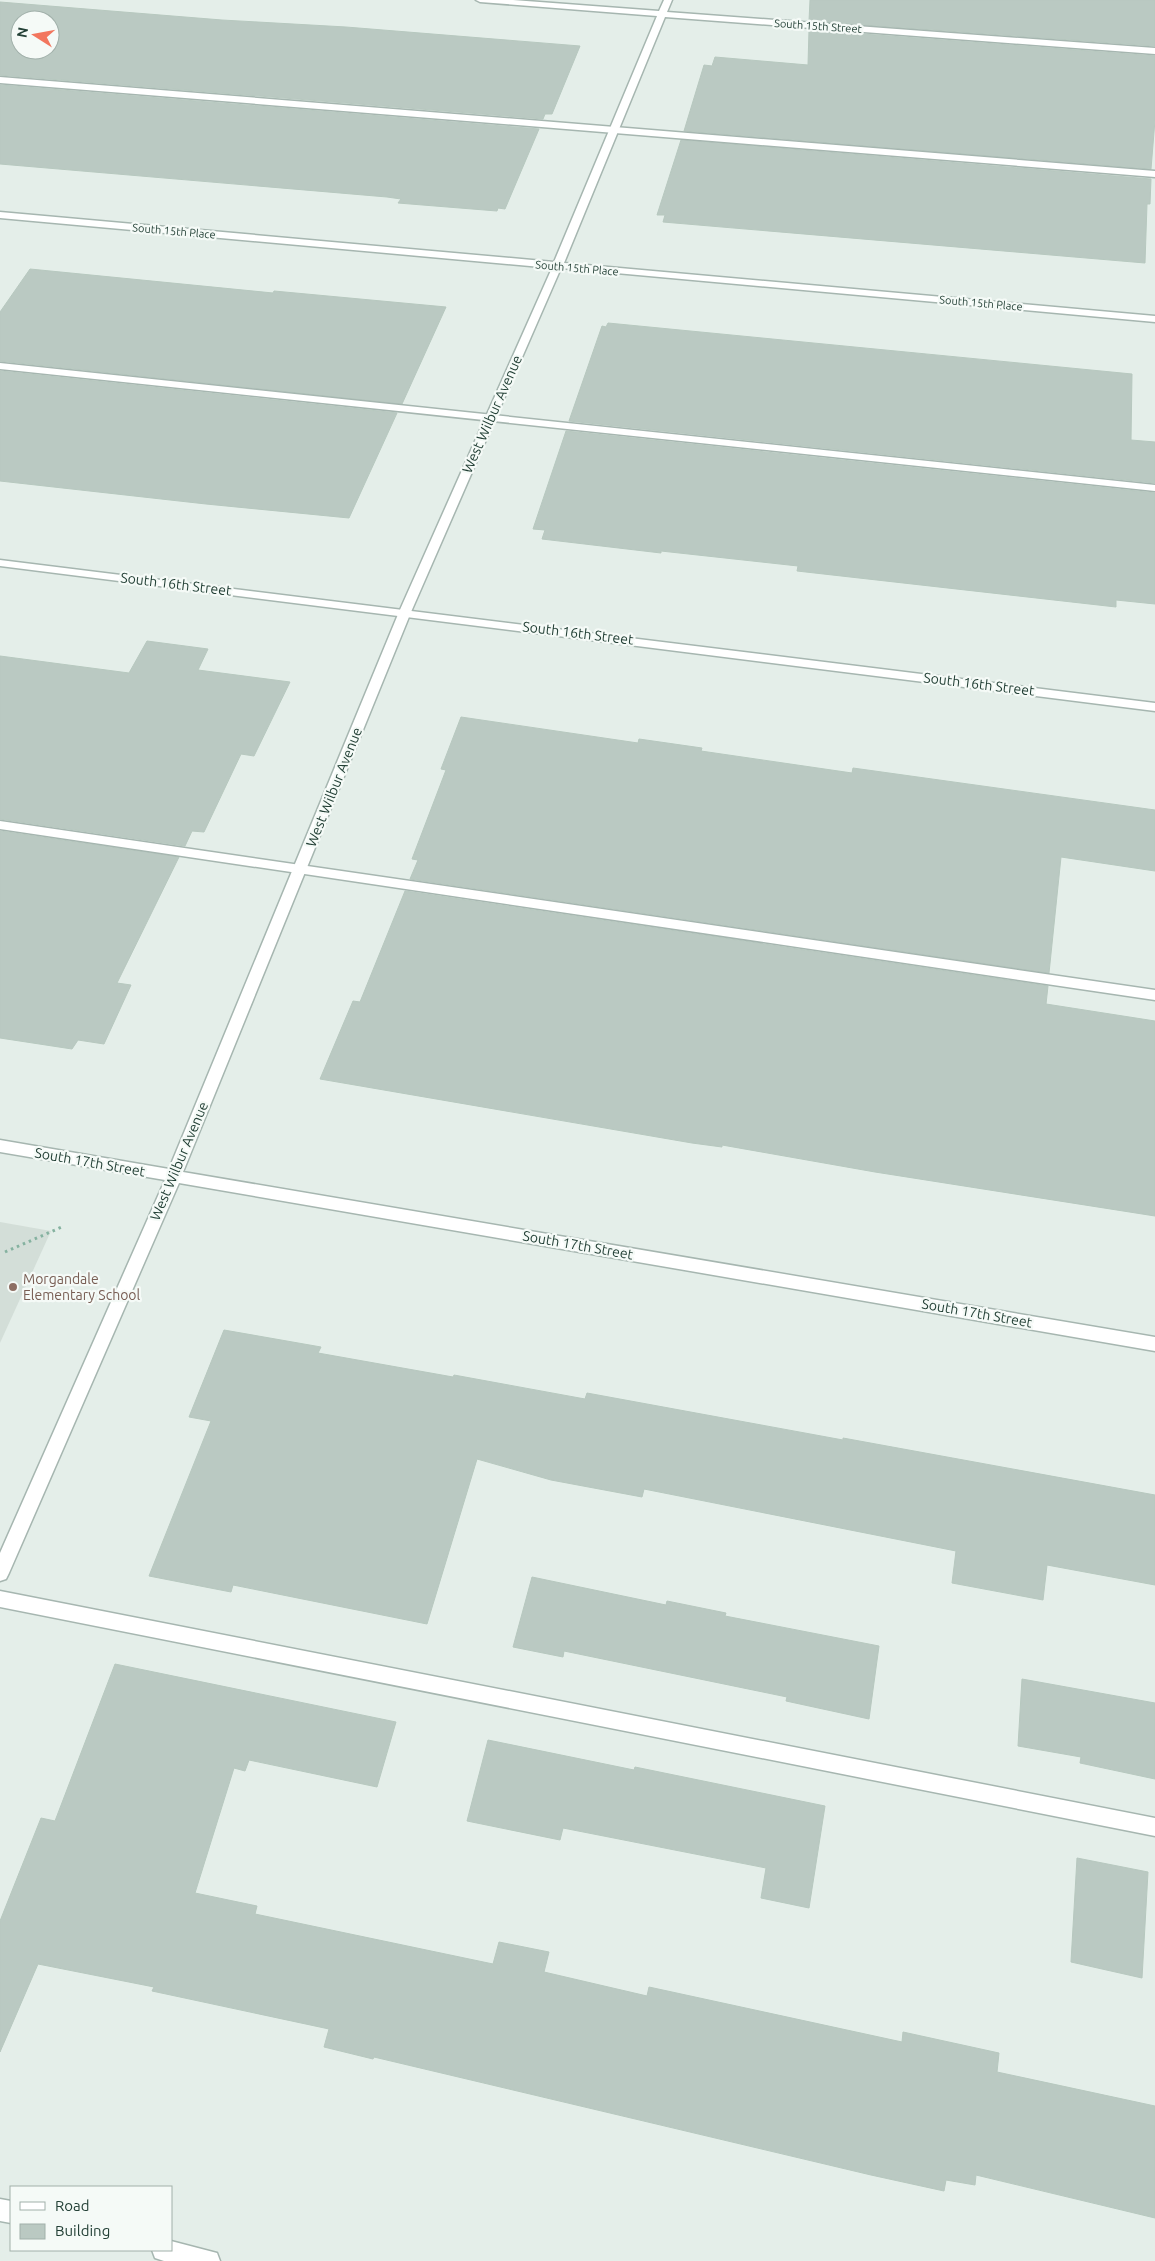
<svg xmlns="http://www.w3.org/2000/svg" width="1155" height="2261" viewBox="0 0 1155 2261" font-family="Ubuntu,sans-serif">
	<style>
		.built { fill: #d3ded8 }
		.building { fill: #bac9c2; stroke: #b7c8bf; fill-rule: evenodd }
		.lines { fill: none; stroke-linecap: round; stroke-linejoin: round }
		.service-casing { stroke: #a6b6b0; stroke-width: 3 }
		.minor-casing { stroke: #a6b6b0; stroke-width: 3 }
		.tertiary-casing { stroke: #a6b6b0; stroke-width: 3 }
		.path { stroke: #85b2a0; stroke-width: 3; stroke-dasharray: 2.5 4; stroke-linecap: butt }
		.service { fill: #fff; fill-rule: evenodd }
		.minor { fill: #fff; fill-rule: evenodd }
		.tertiary { fill: #fff; fill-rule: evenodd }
		.education-dot { fill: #8d6e63; stroke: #f5faf7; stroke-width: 2 }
		.labels { text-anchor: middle; stroke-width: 4.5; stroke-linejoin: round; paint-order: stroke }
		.far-street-label { font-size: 11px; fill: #234036; stroke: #f5faf7 }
		.street-label { font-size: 14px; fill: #234036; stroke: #f5faf7 }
		.education-label { font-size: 14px; fill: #785e54; stroke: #f5faf7; text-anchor: start }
	</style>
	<rect width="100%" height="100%" fill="#e4eee9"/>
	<path class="built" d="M0,1222l51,9 -51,112z"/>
	<g class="building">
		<path d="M810,0h345v46l-346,-25z"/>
		<path d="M0,2l222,18 124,7 234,19 -28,68h-7l-2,5 -543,-44zM20,20h30v30h-30z"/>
		<path d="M809,30l346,26v64l-4,49 -467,-38 20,-66 8,1 3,-9 93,8z"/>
		<path d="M0,85l539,44 -34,80 -7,-1 -1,3 -99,-8 3,-4 -14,-2 -387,-33z"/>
		<path d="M681,140l470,39 -1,25h-3l-2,59 -482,-41 2,-7h-8z"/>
		<path d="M30,269l243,24 1,-2 172,16 -44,97 -402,-43v-49z"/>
		<path d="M608,323l524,51 -1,66 24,2v41l-586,-62 33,-95 4,1z"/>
		<path d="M0,371l397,42 -48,105 -143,-14 -206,-23z"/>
		<path d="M566,431l589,62v111l-39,-4v7l-319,-36 1,-5 -137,-15v2l-119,-14 3,-9 -12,-1z"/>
		<path d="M147,641l61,8 -10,21 92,12 -36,74 -13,-2 -37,78 -12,-1 -7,15 -185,-27v-163l129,17z"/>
		<path d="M461,717l177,26 1,-4 63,9 -1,3 151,22 1,-5 302,42v61l-94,-14 -12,116 -639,-94 8,-19 -6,-1 34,-89 -5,-1z"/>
		<path d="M0,831l179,26 -62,126 14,2 -27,59 -26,-4 -6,9 -72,-11z"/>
		<path d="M405,891l643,95 -2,18 109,17v195l-280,-44 -153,-27v2l-30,-4 -372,-64 33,-78 7,1z"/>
		<path d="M224,1330l97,17 -3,6 135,24 1,-2 131,24 2,-6 256,47v-2l312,57v90l-108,-20 -4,35 -91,-17 4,-32 -312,-62 -2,8 -91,-17 -74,-21 -50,165 -194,-39 -2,7 -82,-16 62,-155 -22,-4z"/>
		<path d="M532,1577l134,28 1,-4 59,12 -1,3 154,30 -10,73 -83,-18 1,-4 -223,-46 -1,6 -50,-10z"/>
		<path d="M115,1664l281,58 -19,65 -128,-27 -4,11 -11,-3 -39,125 62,13 -2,8 238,50 6,-22 50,10 -5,20 103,24 2,-9 253,55 1,-10 96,21 -2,19 158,34v112l-179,-43 -1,10 -29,-5 -2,11 -73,-16 -497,-118 -1,2 -49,-12 5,-18 -177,-38 2,-4 -116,-23 -38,88v-131l41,-103 14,3z"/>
		<path d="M1022,1679l133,24v76l-75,-16 1,-6 -63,-11z"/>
		<path d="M488,1740l146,30 1,-3 190,39 -16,102 -48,-10 5,-30 -203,-40 -3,12 -93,-19z"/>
		<path d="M1077,1858l71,14 -6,106 -71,-16z"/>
	</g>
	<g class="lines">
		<g class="service-casing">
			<g id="service">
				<path d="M0,77l1155,94v6l-1155,-94z"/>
				<path d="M0,363l1155,122v6l-1155,-122z"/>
				<path d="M0,821l1155,169v10l-1155,-171z"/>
				<path d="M0,1591l1155,227v18l-1155,-229z"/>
			</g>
		</g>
		<g class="minor-casing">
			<g id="minor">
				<path d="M476,0h37l146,11 5,-11h8l-5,12 488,36v6l-490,-37 -101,246 591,53v6l-594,-54 -150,344 -228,560 972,165v14l-976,-168 -170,390 -3,6 -6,2v-28l165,-373 -165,-28v-12l169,29 230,-557 153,-344 -552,-50v-6l554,50 103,-246 -177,-14z"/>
				<path d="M0,2199l11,2v22l-11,-2z"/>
				<path d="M171,2241l46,12 3,8h-56l-9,-3 -3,-8h19z"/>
			</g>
		</g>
		<g class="tertiary-casing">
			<path id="tertiary" d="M0,560l1155,143v8l-1155,-145z"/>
		</g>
		<path class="path" d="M5,1252l59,-26"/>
		<use href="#service" class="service"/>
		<use href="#minor" class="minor"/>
		<use href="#tertiary" class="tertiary"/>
	</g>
	<circle class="education-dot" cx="13" cy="1287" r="5"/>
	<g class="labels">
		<g class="far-street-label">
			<text transform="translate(818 26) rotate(4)" y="4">South 15th Street</text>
			<text transform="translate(174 231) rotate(5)" y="4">South 15th Place</text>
			<text transform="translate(577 268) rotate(5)" y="4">South 15th Place</text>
			<text transform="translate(981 303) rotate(5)" y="4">South 15th Place</text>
		</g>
		<g class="street-label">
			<text transform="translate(492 414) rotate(-66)" y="5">West Wilbur Avenue</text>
			<text transform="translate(176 584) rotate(7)" y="5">South 16th Street</text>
			<text transform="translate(578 633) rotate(7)" y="5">South 16th Street</text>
			<text transform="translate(979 684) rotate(7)" y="5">South 16th Street</text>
			<text transform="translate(334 787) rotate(-68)" y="5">West Wilbur Avenue</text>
			<text transform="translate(179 1161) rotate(-67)" y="5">West Wilbur Avenue</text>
			<text transform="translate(90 1162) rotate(10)" y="5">South 17th Street</text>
			<text transform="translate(578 1245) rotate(10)" y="5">South 17th Street</text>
			<text transform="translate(977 1313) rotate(10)" y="5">South 17th Street</text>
		</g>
		<g class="education-label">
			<text x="23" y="1284">Morgandale<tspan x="23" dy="16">Elementary School</tspan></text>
		</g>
	</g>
	<rect x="10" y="2186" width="162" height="65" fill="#f5faf7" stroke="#a1b0aa"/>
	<rect x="20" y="2202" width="25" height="8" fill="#ffffff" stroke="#a1b0aa"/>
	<text x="55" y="2211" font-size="15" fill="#234036">Road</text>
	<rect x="20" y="2224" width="25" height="15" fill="#bac9c2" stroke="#a1b0aa"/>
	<text x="55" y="2236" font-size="15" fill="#234036">Building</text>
	<g transform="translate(35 35) rotate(281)"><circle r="24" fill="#f5faf7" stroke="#a1b0aa"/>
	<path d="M0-4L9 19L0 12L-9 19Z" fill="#f2765e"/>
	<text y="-8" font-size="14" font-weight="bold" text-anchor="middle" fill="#234036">N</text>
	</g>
</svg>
